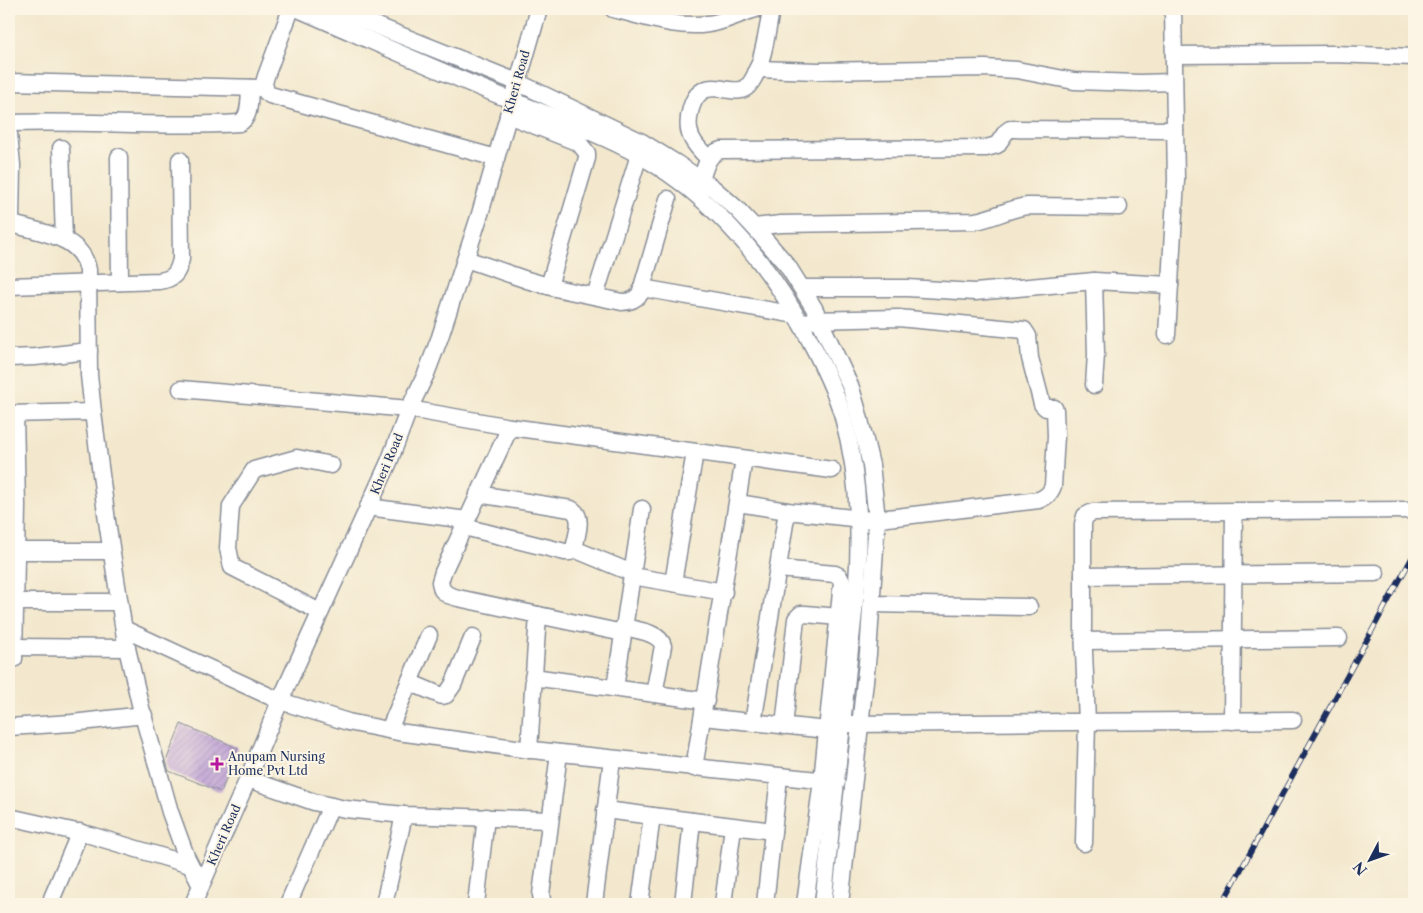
<svg xmlns="http://www.w3.org/2000/svg" width="1423" height="913" viewBox="0 0 1423 913" font-family="'Libre Caslon Text',serif">
	<style>
		.building { fill: url(#building-hatch) }
		.lines { fill: none; stroke-linecap: round; stroke-linejoin: round }
		.minor-casing { stroke: #878c96; stroke-width: 19 }
		.minor { stroke: #fff; stroke-width: 16 }
		.rail-casing { stroke: #1b2f5e; stroke-width: 5.5 }
		.rail { stroke: #fcf5e5; stroke-width: 4; stroke-dasharray: 11; stroke-linecap: butt }
		.poi-dot { fill: #b5179e; stroke: #fcf5e5; stroke-width: 2 }
		.labels { text-anchor: middle; stroke-width: 4; stroke-linejoin: round; paint-order: stroke }
		.street-label { font-size: 12px; fill: #1b2f5e; stroke: #fcf5e5 }
		.poi-label { font-size: 12px; fill: #1b2f5e; stroke: #fcf5e5; text-anchor: start }
	</style>
	<defs>
		<pattern id="building-hatch" width="6" height="6" patternUnits="userSpaceOnUse" patternTransform="scale(1.25)"><rect width="6" height="6" fill="#bfa2d6"/><path d="M-1 1l2-2M0 6l6-6M5 7l2-2" fill="none" stroke="#9a84b1"/></pattern>
	</defs>
	<rect width="100%" height="100%" fill="#fcf5e5"/>
	<filter id="ink" filterUnits="userSpaceOnUse"><feTurbulence type="fractalNoise" baseFrequency=".02" numOctaves="2"/><feDisplacementMap in="SourceGraphic" scale="10" xChannelSelector="R" yChannelSelector="G"/><feConvolveMatrix kernelMatrix="1 2 1 2 8 2 1 2 1" color-interpolation-filters="sRGB"/></filter>
	<filter id="wash" filterUnits="userSpaceOnUse"><feTurbulence type="fractalNoise" baseFrequency=".0096" numOctaves="4" result="noise"/><feDisplacementMap in="SourceGraphic" scale="20" xChannelSelector="R" yChannelSelector="G"/><feGaussianBlur stdDeviation="1.12" result="paint"/><feColorMatrix in="noise" values="0 0 0 0 0 0 0 0 0 0 0 0 0 0 0 0 0 1.4 0 .05"/><feComposite in="paint" operator="in"/></filter>
	<g filter="url(#wash)">
		<rect width="100%" height="100%" fill="#f3e8cd"/>
		<g id="blocks">
			<path class="building" d="M181,724l57,24 -17,44 -52,-21 -3,-10z"/>
		</g>
	</g>
	<g filter="url(#ink)">
		<use href="#blocks" fill-opacity="0" stroke="#878c96" stroke-width="1"/>
		<g class="lines">
			<g class="minor-casing">
				<g id="minor">
					<path d="M291,9l-25,67 -2,7 2,9 4,3 226,63"/>
					<path d="M298,9c72,31 143,63 215,92 42,17 86,32 126,54 79,44 137,117 177,197 10,21 21,42 27,65 15,54 18,110 14,166l-34,321"/>
					<path d="M335,9l182,73 125,60 34,21 37,25 24,21 17,18 33,38 27,43 37,80 7,24 13,53 6,54 -9,135 -28,250"/>
					<path d="M613,9c30,7 64,20 95,15 17,-2 32,-11 48,-15"/>
					<path d="M1174,55l160,-1 80,3"/>
					<path d="M757,69l61,2 167,-3 32,2 57,11 66,2 34,-1"/>
					<path d="M9,82l251,6"/>
					<path d="M508,115l71,28 8,10v5l-38,128"/>
					<path d="M9,123c76,-3 154,5 230,0 12,-5 10,-23 11,-35"/>
					<path d="M9,134l3,31 -1,57"/>
					<path d="M61,148l3,92"/>
					<path d="M119,157l1,125"/>
					<path d="M709,159c-17,-16 -25,-27 -18,-51 2,-6 4,-12 10,-16 13,-11 37,6 47,-6 14,-14 20,-58 23,-77"/>
					<path d="M701,180c4,-12 7,-28 21,-30l264,-2 11,-3 9,-13 4,-3 165,1"/>
					<path d="M9,221l7,4c28,8 66,12 72,45l1,105 4,37 14,109 19,123 15,64 29,104 16,44 15,30"/>
					<path d="M754,227l27,-3 194,-3c19,-3 34,-13 53,-15l91,1"/>
					<path d="M466,259l61,21 28,8 67,14c8,0 13,-2 18,-8l28,-95"/>
					<path d="M1094,281l2,73 -2,31"/>
					<path d="M9,286l150,-5c15,-2 19,-8 22,-22l-1,-99"/>
					<path d="M642,288l154,27"/>
					<path d="M802,288h105l68,4 119,-11 76,4"/>
					<path d="M595,296l44,-141"/>
					<path d="M1167,335l9,-155 -3,-171"/>
					<path d="M9,358l26,-1 54,-6"/>
					<path d="M181,389l228,20 101,18 322,43"/>
					<path d="M9,414l84,-2"/>
					<path d="M510,427l-67,145 -3,10 2,8 6,5 10,3 165,35"/>
					<path d="M738,503l49,8 84,9 168,-20c7,-3 11,-6 14,-14l3,-50 -1,-26 -1,-2h-8l-4,-4 -12,-46 -2,-22 -4,-6 -126,-12 -87,2"/>
					<path d="M368,507l99,13"/>
					<path d="M464,527l101,25h5l4,-3c2,-13 11,-33 -3,-40l-93,-15"/>
					<path d="M574,549l58,24"/>
					<path d="M16,551h95"/>
					<path d="M778,569l57,5 4,2 3,6 -20,199 -17,123"/>
					<path d="M632,576l92,16"/>
					<path d="M1083,576l293,-3"/>
					<path d="M673,583l22,-131"/>
					<path d="M15,602h104"/>
					<path d="M872,604l157,3"/>
					<path d="M320,612l-88,-45 -4,-19 3,-42 23,-36 43,-12 34,7"/>
					<path d="M623,627c13,3 37,5 40,19l-9,48"/>
					<path d="M124,629l156,72 68,21 50,10 125,17 314,33"/>
					<path d="M1084,641l255,-3"/>
					<path d="M14,647l113,1"/>
					<path d="M14,659l3,-153 -2,-92"/>
					<path d="M533,677l173,24"/>
					<path d="M409,682l33,14 4,-1 7,-10 20,-48"/>
					<path d="M615,688l27,-179"/>
					<path d="M703,717l124,13"/>
					<path d="M1232,721l2,-210"/>
					<path d="M753,723l34,-212"/>
					<path d="M850,724l443,-4"/>
					<path d="M784,726l12,-107 5,-5h4l34,3"/>
					<path d="M9,727l63,-4 72,-8"/>
					<path d="M389,730l40,-95"/>
					<path d="M529,750l9,-135"/>
					<path d="M694,768l50,-309"/>
					<path d="M248,779l66,23 31,7 59,6 145,5"/>
					<path d="M605,810l168,21"/>
					<path d="M9,817l81,18 100,30"/>
					<path d="M1084,843l3,-121 -4,-94v-104l2,-8 8,-4 316,-2"/>
					<path d="M52,898l28,-66"/>
					<path d="M193,904l55,-125 32,-78 109,-239 20,-53 17,-35 14,-37 40,-123 59,-205"/>
					<path d="M288,904l43,-98"/>
					<path d="M384,904l20,-89"/>
					<path d="M476,904l10,-87"/>
					<path d="M543,904l-2,-9 18,-142"/>
					<path d="M594,904l18,-145"/>
					<path d="M640,904l12,-88"/>
					<path d="M683,904l9,-83"/>
					<path d="M723,904l10,-77"/>
					<path d="M765,904l14,-127"/>
				</g>
			</g>
			<use href="#minor" class="minor"/>
			<g class="rail-casing">
				<path id="rail" d="M1222,904l192,-350"/>
			</g>
			<use href="#rail" class="rail"/>
		</g>
	</g>
	<path class="poi-dot" d="M214.5 756.5h5v5h5v5h-5v5h-5v-5h-5v-5h5z"/>
	<g class="labels">
		<g class="street-label">
			<text transform="translate(517 82) rotate(-74)" y="4">Kheri Road</text>
			<text transform="translate(387 464) rotate(-67)" y="4">Kheri Road</text>
			<text transform="translate(224 835) rotate(-66)" y="4">Kheri Road</text>
		</g>
		<g class="poi-label">
			<text x="228" y="761">Anupam Nursing<tspan x="228" dy="14">Home Pvt Ltd</tspan></text>
		</g>
	</g>
	<rect width="1423" height="913" fill="none" stroke="#fcf5e5" stroke-width="30"/>
	<g transform="translate(1370 860) rotate(229)" stroke="#fcf5e5" stroke-width="4" paint-order="stroke">
	<path d="M0-4L9 19L0 12L-9 19Z" fill="#1b2f5e"/>
	<text y="-8" font-size="14" font-weight="bold" text-anchor="middle" fill="#1b2f5e">N</text>
	</g>
</svg>
